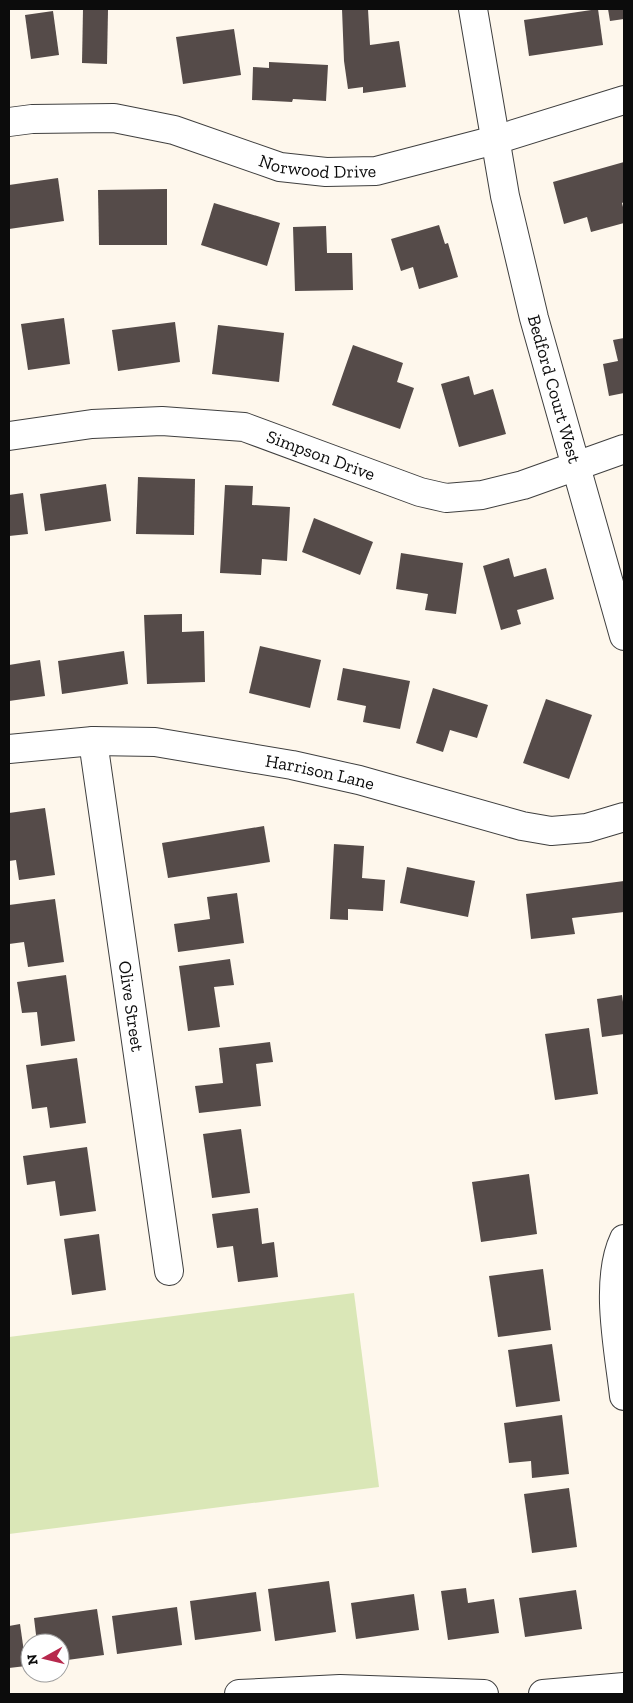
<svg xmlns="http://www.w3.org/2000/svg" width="633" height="1703" viewBox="0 0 633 1703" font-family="'Zilla Slab',serif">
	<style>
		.green { fill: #dae7b7 }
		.building { fill: #554b49 }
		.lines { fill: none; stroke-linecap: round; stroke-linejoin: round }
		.minor-casing { stroke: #3f3f3f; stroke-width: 30 }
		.minor { stroke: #fff; stroke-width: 28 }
		.labels { text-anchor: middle; stroke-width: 5; stroke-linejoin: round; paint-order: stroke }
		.street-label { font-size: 18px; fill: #0c0c0c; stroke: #fff }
	</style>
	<rect width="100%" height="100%" fill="#fef7ec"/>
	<path class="green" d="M354,1293l25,194 -370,47v-197z"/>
	<g class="building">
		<path d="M83,9l25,1 -1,54 -25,-1z"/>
		<path d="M342,9h26l2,36 29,-4 7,46 -43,6v-6l-15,2 -4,-28z"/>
		<path d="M598,9l5,36 -74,11 -5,-36z"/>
		<path d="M608,9h16v10l-14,2z"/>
		<path d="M53,11l6,44 -28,4 -6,-44z"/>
		<path d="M234,29l7,46 -58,9 -7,-47z"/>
		<path d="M269,62l59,3 -2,36 -33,-2 -1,3 -40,-2 1,-33 16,1z"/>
		<path d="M624,162v40l-2,1 2,8v12l-33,9 -4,-15 -23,7 -11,-42z"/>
		<path d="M58,178l6,43 -55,8v-44z"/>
		<path d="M167,189v56h-68l-1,-55z"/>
		<path d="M214,203l66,20 -13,43 -66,-21z"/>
		<path d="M439,225l6,19 3,-1 10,34 -39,12 -6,-22 -12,4 -10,-32z"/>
		<path d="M326,226l1,27h25l1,37 -58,1 -2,-64z"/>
		<path d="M64,318l6,46 -42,6 -7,-46z"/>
		<path d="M175,322l5,40 -62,9 -6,-41z"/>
		<path d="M218,325l66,8 -5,49 -67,-8z"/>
		<path d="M624,338v55l-15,3 -6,-32 15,-3 -5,-21z"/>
		<path d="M353,345l50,18 -6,19 17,6 -14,41 -68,-24z"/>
		<path d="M469,376l5,19 19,-6 13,45 -47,13 -18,-63z"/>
		<path d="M138,477l57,2 -1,56 -58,-1z"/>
		<path d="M106,484l5,37 -66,10 -5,-37z"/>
		<path d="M225,485l28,1 -1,19 38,2 -3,54 -25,-2 -1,16 -41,-2z"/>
		<path d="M23,493l5,41 -19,2v-41z"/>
		<path d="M314,518l59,24 -13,33 -58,-23z"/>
		<path d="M401,553l62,10 -7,51 -31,-4 3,-16 -32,-5z"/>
		<path d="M509,558l5,19 32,-9 8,31 -37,11 4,14 -20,6 -18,-64z"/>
		<path d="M182,614v18l22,-1 1,51 -58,2 -3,-69z"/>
		<path d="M260,646l61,14 -11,48 -61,-15z"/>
		<path d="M124,651l4,33 -66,10 -4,-33z"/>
		<path d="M40,660l5,36 -36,5v-36z"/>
		<path d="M343,668l67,13 -10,48 -37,-7 3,-16 -29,-6z"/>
		<path d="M433,688l55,17 -11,33 -27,-8 -7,22 -27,-9z"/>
		<path d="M546,699l46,16 -23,64 -46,-16z"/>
		<path d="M45,808l10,67 -36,5 -3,-20 -7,1v-48z"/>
		<path d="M264,826l6,36 -102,16 -6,-35z"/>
		<path d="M334,844l30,2 -2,32 23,2 -2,31 -35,-2v11l-18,-1z"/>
		<path d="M407,867l68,14 -7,36 -68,-14z"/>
		<path d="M624,881v31l-52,6 3,16 -44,5 -5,-45z"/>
		<path d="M237,893l7,50 -66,9 -4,-28 36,-5 -3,-22z"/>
		<path d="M55,899l9,63 -36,5 -4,-25 -15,2v-39z"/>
		<path d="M230,959l4,26 -20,2 6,40 -32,4 -9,-65z"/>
		<path d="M66,975l9,66 -34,5 -4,-34 -15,1 -5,-31z"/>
		<path d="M622,995l2,14v25l-22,3 -5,-38z"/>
		<path d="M589,1028l9,66 -43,6 -10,-66z"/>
		<path d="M270,1042l3,20 -17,2 5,42 -62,7 -4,-27 28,-3 -4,-35z"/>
		<path d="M77,1058l9,65 -36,5 -3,-21 -15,2 -6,-44z"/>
		<path d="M241,1129l9,64 -38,5 -9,-64z"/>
		<path d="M87,1147l9,64 -36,5 -5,-35 -28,4 -4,-29z"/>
		<path d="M529,1174l8,60 -56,8 -9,-60z"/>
		<path d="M258,1208l4,36 12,-2 4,35 -40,5 -5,-36 -16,2 -5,-34z"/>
		<path d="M99,1234l7,56 -34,5 -8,-56z"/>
		<path d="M543,1269l8,61 -53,7 -9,-61z"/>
		<path d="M552,1344l8,57 -44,6 -8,-57z"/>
		<path d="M562,1415l7,59 -37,4 -1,-17 -22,2 -5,-40z"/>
		<path d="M569,1488l8,59 -45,6 -8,-59z"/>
		<path d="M329,1581l7,51 -61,9 -7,-52z"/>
		<path d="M466,1588l2,15 26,-4 5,34 -51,7 -7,-49z"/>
		<path d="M576,1590l6,39 -57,8 -6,-39z"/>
		<path d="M256,1592l5,39 -66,9 -5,-39z"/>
		<path d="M414,1594l5,36 -63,9 -5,-36z"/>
		<path d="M177,1607l5,38 -65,9 -5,-38z"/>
		<path d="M97,1609l7,46 -44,6v-18h-23l-3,-25z"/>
		<path d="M20,1624l6,42 -17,2v-42z"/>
	</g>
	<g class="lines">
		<g class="minor-casing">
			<g id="minor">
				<path id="s1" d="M473,9l32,187 29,122 90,318"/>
				<path id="s2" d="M9,122l23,-3 82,-1 60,12 106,37 46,5 50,-1 119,-31 129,-40"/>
				<path id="s3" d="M9,436l83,-12 70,-3 82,6 176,65 26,6 36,-3 41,-10 101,-36"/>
				<path id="s4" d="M93,741l76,530"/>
				<path id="s5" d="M9,749l84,-8 62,1 137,23 67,15 163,46 29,5 36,-3 37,-11"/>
				<path d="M624,1239c-20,42 -5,112 0,157"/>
				<path d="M239,1694l101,-5 144,5"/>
				<path d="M543,1694l81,-7"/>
			</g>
		</g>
		<use href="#minor" class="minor"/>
	</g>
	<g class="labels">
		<g class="street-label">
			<text dy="6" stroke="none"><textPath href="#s2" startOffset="316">Norwood Drive</textPath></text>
			<text dy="6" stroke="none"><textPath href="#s1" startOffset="389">Bedford Court West</textPath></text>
			<text dy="6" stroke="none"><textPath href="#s3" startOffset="318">Simpson Drive</textPath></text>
			<text dy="6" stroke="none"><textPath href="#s5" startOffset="314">Harrison Lane</textPath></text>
			<text dy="6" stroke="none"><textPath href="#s4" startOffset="268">Olive Street</textPath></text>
		</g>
	</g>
	<rect width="633" height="1703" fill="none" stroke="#0c0c0c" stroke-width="20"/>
	<g transform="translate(45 1658) rotate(262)"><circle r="24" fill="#ffffff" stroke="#9e9e9e"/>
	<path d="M0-4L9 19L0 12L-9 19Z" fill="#b7294d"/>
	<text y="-8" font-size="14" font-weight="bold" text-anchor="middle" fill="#0c0c0c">N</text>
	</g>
</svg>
